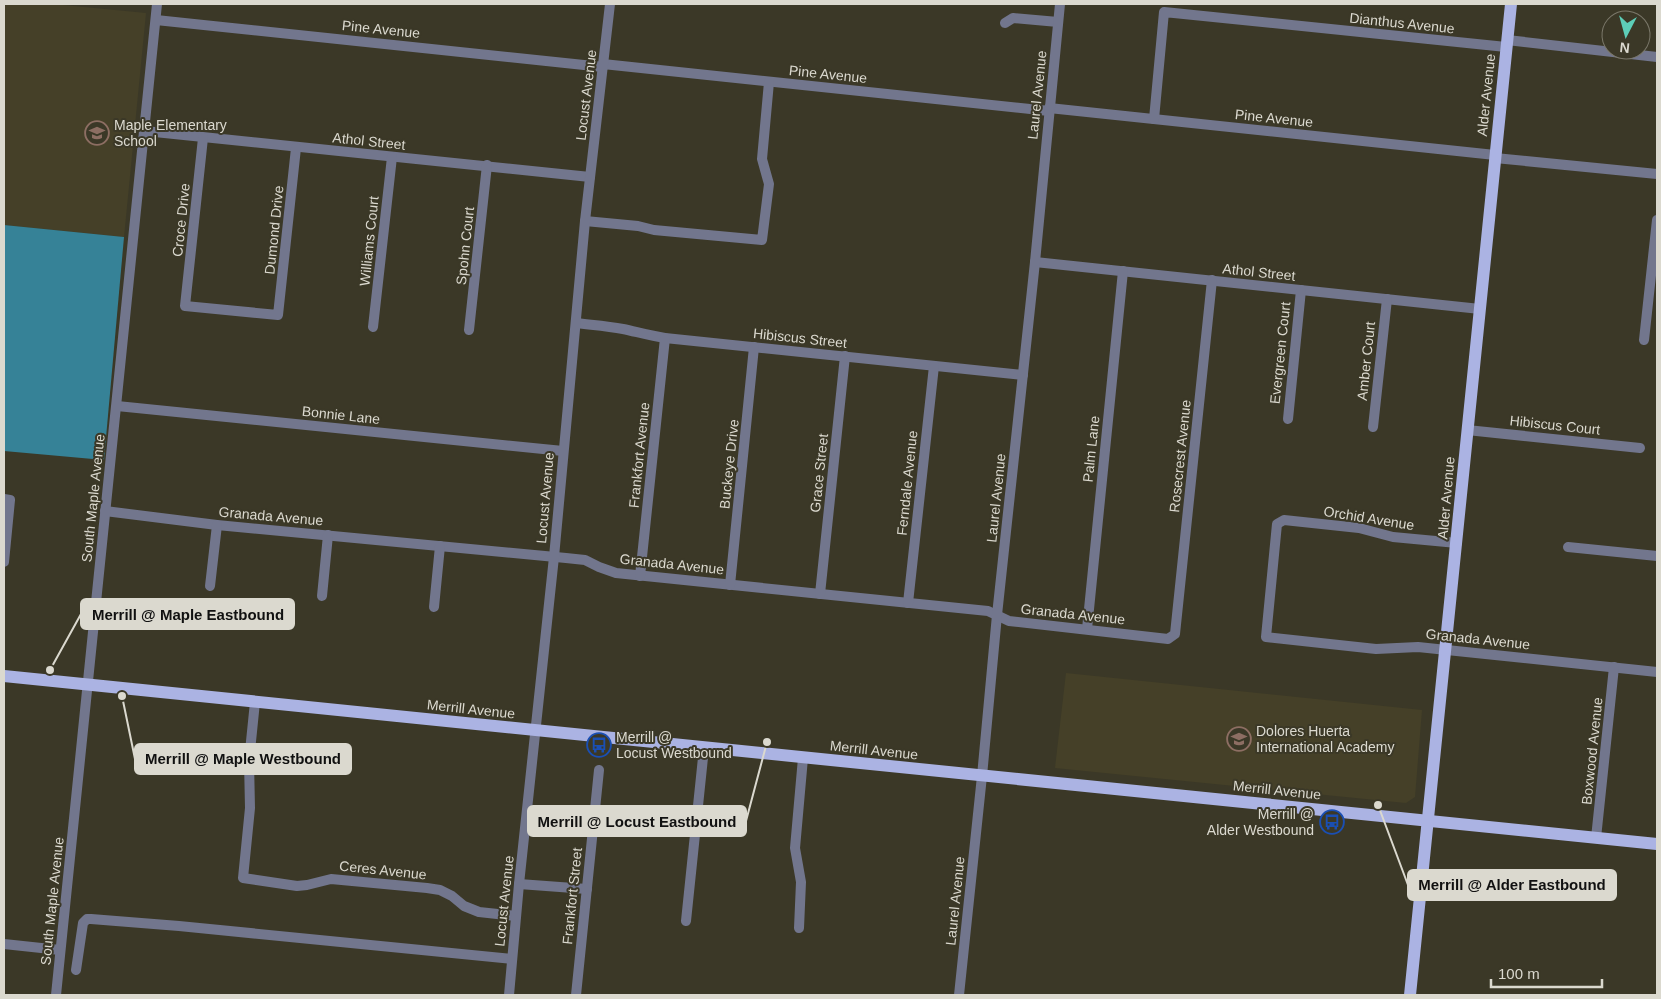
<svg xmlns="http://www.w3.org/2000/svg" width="1661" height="999" viewBox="0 0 1661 999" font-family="Arial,sans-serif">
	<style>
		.built { fill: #454028 }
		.water { fill: #368297 }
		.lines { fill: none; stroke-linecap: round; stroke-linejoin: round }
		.minor { stroke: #72768d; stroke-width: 10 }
		.major { stroke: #abb3e3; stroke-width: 12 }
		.labels { text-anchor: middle; stroke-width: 4; stroke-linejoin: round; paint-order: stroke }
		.street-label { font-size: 14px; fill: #dbd9cf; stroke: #3b3827 }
		.poi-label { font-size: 14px; fill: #dbd9cf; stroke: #3b3827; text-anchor: start }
		.leader { fill: none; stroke: #dbd9cf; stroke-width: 2 }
		.callout-dot { fill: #dbd9cf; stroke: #3b3827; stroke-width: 2 }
		.callout { fill: #dbd9cf; stroke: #dbd9cf; stroke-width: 2 }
		.callout-label { font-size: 15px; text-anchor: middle; font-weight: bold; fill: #111 }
	</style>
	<rect width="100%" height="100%" fill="#3b3827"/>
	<g class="built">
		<path d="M4,4h49l93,9 -22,224 -120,-12z"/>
		<path d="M1066,673l356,37 -7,87 -9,6 -351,-35z"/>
	</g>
	<path class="water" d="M4,225l120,12 -20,223 -100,-9z"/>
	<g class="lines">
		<g class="minor">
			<path d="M156,20l447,47"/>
			<path d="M1005,23l8,-5 45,4"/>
			<path d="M1507,40l150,17"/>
			<path d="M603,64l446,47"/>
			<path d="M1049,108l446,47"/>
			<path d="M1154,119l10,-107 342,35"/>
			<path d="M145,131l445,46"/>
			<path d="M203,138l-18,168 93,9 18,-167"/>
			<path d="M1495,158l162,16"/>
			<path d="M585,221l53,5 16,4 108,10 7,-56 -7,-25 7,-77"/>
			<path d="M1035,262l445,47"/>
			<path d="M576,323c16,2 31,3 47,6 14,3 28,7 42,9l358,37"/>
			<path d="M373,327l19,-170"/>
			<path d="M469,330l18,-165"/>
			<path d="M1644,340l13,-120"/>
			<path d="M117,406l446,45"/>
			<path d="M1288,419l13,-129"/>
			<path d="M1373,427l14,-128"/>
			<path d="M1467,430l173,18"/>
			<path d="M4,499l6,1 -6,62"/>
			<path d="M105,511l112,14 349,33 19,2 14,7 17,6 372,38 21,10 159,18 7,-5 37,-354"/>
			<path d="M1457,543l-64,-6 -34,-9 -75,-8 -7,4 -11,113 110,12 42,-2 239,25"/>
			<path d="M1568,547l89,9"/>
			<path d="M640,576l25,-238"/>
			<path d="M730,585l24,-238"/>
			<path d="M210,586l7,-61"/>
			<path d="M820,594l25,-238"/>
			<path d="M322,596l6,-61"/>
			<path d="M908,603l26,-237"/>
			<path d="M434,607l6,-61"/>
			<path d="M1087,629l36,-358"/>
			<path d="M255,702l-6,59 1,47 -7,70 54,8 10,-1 24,-6 96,9 13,2 12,6 12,10 15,6 37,4"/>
			<path d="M1596,838l18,-171"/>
			<path d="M519,884l68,5"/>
			<path d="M686,921l18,-173"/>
			<path d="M799,928l2,-46 -6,-34 8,-90"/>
			<path d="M4,944l56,6"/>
			<path d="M76,970l7,-47 4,-4h4l88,7 333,33"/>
			<path d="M56,995l101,-991"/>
			<path d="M509,995l10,-111 35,-327 31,-336 25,-217"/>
			<path d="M576,995l23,-225"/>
			<path d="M959,995l23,-219 15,-161 38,-353 25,-258"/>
		</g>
		<g class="major">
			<path d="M4,676l1653,168"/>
			<path d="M1410,995l101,-991"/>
		</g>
	</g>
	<defs>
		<g id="school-ring" transform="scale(1.25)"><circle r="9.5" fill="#3b3827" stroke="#8d6e63" stroke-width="1.5"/><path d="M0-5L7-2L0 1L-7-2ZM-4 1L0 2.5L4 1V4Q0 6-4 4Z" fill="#8d6e63"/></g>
		<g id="bus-ring" transform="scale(1.25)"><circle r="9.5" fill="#3b3827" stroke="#1a4fb4" stroke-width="1.5"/><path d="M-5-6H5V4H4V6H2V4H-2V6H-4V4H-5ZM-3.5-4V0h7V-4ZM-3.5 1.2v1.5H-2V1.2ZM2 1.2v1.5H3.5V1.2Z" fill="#1a4fb4"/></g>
	</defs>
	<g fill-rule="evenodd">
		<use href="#school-ring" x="97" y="133"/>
		<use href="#school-ring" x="1239" y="739"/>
		<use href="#bus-ring" x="599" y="745"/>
		<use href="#bus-ring" x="1332" y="822"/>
	</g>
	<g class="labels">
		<g class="street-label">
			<text transform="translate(1402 23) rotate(6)" y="5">Dianthus Avenue</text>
			<text transform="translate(381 29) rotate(6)" y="5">Pine Avenue</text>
			<text transform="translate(828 74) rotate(6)" y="5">Pine Avenue</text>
			<text transform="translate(586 95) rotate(-83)" y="5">Locust Avenue</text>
			<text transform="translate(1037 95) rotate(-84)" y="5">Laurel Avenue</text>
			<text transform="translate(1486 95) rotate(-84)" y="5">Alder Avenue</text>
			<text transform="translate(1274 118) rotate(6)" y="5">Pine Avenue</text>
			<text transform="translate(369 141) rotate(6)" y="5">Athol Street</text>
			<text transform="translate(181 220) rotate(-84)" y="5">Croce Drive</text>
			<text transform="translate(274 230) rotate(-84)" y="5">Dumond Drive</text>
			<text transform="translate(369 241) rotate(-84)" y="5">Williams Court</text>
			<text transform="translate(465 246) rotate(-84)" y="5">Spohn Court</text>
			<text transform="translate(1259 272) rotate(6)" y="5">Athol Street</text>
			<text transform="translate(800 338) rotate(6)" y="5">Hibiscus Street</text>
			<text transform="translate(1280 353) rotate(-84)" y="5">Evergreen Court</text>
			<text transform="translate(1366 361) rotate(-84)" y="5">Amber Court</text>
			<text transform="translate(341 415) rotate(6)" y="5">Bonnie Lane</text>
			<text transform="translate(1555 425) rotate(6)" y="5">Hibiscus Court</text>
			<text transform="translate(1091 449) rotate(-84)" y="5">Palm Lane</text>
			<text transform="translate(639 455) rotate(-84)" y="5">Frankfort Avenue</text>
			<text transform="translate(1180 456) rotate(-84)" y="5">Rosecrest Avenue</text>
			<text transform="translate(729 464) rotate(-84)" y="5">Buckeye Drive</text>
			<text transform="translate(819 473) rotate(-84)" y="5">Grace Street</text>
			<text transform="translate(907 483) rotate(-84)" y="5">Ferndale Avenue</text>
			<text transform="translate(93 498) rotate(-84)" y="5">South Maple Avenue</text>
			<text transform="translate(545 498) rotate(-85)" y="5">Locust Avenue</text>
			<text transform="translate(996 498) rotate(-84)" y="5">Laurel Avenue</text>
			<text transform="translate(1446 498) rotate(-85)" y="5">Alder Avenue</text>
			<text transform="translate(271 516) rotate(5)" y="5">Granada Avenue</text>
			<text transform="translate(1369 518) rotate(9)" y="5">Orchid Avenue</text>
			<text transform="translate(672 564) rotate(6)" y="5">Granada Avenue</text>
			<text transform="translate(1073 614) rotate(6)" y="5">Granada Avenue</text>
			<text transform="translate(1478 639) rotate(6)" y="5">Granada Avenue</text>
			<text transform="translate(471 709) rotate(6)" y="5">Merrill Avenue</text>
			<text transform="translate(874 750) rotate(6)" y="5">Merrill Avenue</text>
			<text transform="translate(1592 751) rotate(-84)" y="5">Boxwood Avenue</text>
			<text transform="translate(1277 790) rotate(6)" y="5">Merrill Avenue</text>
			<text transform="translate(383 870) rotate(6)" y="5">Ceres Avenue</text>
			<text transform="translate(572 896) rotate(-84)" y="5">Frankfort Street</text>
			<text transform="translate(52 901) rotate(-84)" y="5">South Maple Avenue</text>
			<text transform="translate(504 901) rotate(-84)" y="5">Locust Avenue</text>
			<text transform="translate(955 901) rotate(-84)" y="5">Laurel Avenue</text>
		</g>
		<g class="poi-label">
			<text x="114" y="130">Maple Elementary<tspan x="114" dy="16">School</tspan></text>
			<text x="1256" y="736">Dolores Huerta<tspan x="1256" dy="16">International Academy</tspan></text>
			<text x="616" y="742">Merrill @<tspan x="616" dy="16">Locust Westbound</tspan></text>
			<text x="1314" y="819" text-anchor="end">Merrill @<tspan x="1314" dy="16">Alder Westbound</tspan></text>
		</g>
	</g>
	<path class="leader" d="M50 670L81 614M122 696L135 759M767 742L746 821M1378 805L1408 885"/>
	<g class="callout-dot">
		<circle cx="50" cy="670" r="5"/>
		<circle cx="122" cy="696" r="5"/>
		<circle cx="767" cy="742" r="5"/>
		<circle cx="1378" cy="805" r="5"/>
	</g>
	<g class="callout">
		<rect x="81" y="599" width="213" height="30" rx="5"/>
		<rect x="135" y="744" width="216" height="30" rx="5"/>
		<rect x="528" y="806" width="218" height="30" rx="5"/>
		<rect x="1408" y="870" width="208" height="30" rx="5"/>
	</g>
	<g class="callout-label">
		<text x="188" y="620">Merrill @ Maple Eastbound</text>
		<text x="243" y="764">Merrill @ Maple Westbound</text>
		<text x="637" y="827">Merrill @ Locust Eastbound</text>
		<text x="1512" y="890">Merrill @ Alder Eastbound</text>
	</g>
	<rect width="1661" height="999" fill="none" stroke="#dbd9cf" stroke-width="10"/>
	<g transform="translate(1626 35) rotate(186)"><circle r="24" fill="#3b3827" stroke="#7b786a"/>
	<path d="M0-4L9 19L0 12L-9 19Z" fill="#5dceb8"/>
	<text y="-8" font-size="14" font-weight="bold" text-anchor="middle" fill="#dbd9cf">N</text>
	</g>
	<path d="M1491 979v8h111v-8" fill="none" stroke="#dbd9cf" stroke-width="2.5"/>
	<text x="1498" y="979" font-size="15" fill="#dbd9cf" stroke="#3b3827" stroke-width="4" paint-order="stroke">100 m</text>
</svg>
